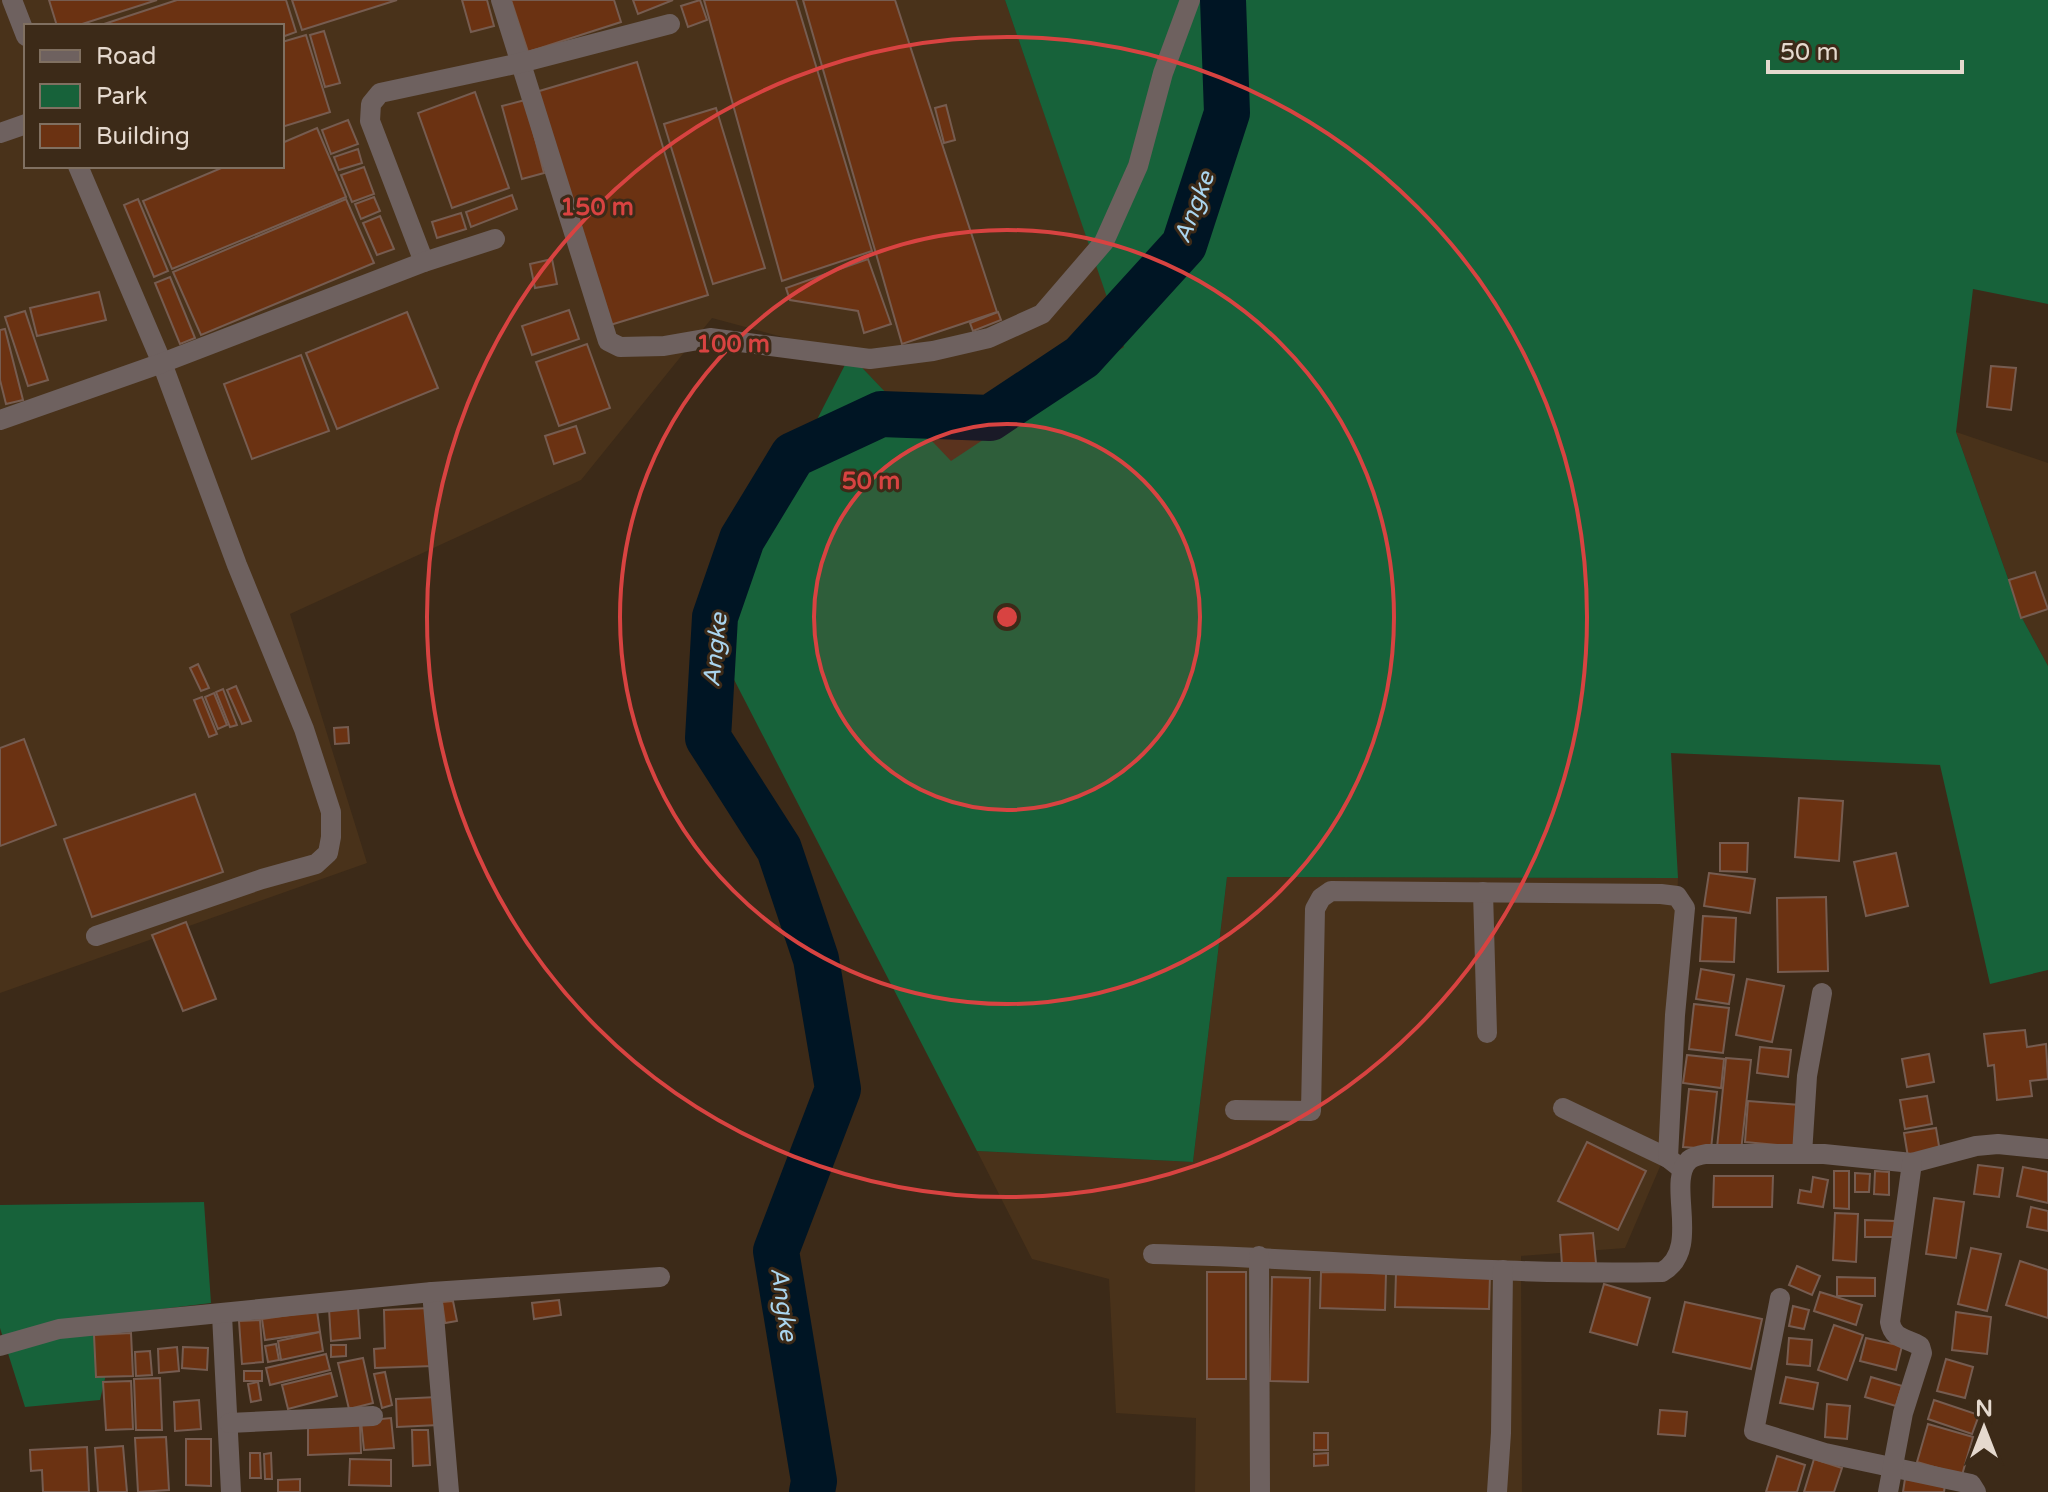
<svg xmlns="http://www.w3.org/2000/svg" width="2048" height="1492" viewBox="0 0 2048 1492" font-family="'Varela Round',sans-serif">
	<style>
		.built { fill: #49321a; fill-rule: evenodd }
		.green { fill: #17623a }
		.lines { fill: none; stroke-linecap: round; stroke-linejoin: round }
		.river { stroke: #001524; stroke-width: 46 }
		.building { fill: #6b3212; stroke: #765c50; stroke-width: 2 }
		.minor { stroke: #6e615f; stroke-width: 20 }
		.ring { fill: none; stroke: #d84341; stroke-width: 4 }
		.labels { text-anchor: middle; stroke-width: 6; stroke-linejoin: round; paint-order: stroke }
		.water-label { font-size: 24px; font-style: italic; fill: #aad5ef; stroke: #3c2a18 }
		.centre { fill: #d84341; stroke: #3c2a18; stroke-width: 4 }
		.ring-label { font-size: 24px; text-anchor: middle; font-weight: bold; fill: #d84341; stroke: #3c2a18; stroke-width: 6; stroke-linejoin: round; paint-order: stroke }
	</style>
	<rect width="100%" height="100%" fill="#3c2a18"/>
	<g class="built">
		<path d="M0,0h1005l120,347 -174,115 -101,-107 -138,-37 -131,162 -291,134 77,249 -367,130zM26,26h256v140h-256z"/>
		<path d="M1956,432l92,31v203l-26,-48z"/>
		<path d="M1227,877l451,1 -10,270 -43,100 -104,8 1,236h-327l1,-74 -80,-5 -7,-134 -77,-20 -55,-108 216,11z"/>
	</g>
	<g class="green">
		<path d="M1005,0h1043v304l-75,-15 -17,143 66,186 26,48v304l-58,14 -50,-219 -269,-12 7,125 -451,-1 -34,285 -216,-11 -268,-520 141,-276 101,106 173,-114z"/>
		<path d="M204,1202l7,101 -91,11 -20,86 -75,7 -25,-79v-123z"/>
	</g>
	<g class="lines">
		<path class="river" d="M812,1492l2,-11 -38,-230 62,-162 -22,-130 -37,-110 -71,-111 7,-121 27,-78 51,-84 88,-41 109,4 92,-61 102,-112 43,-132 -4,-113"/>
	</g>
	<g class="building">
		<path d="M49,0h108l-81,26h-19z"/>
		<path d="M177,0h109l10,32 -14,5v-11h-184z"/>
		<path d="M292,0h105l-95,30z"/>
		<path d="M462,0h25l7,26 -23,6z"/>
		<path d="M511,0h103l7,22 -93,30z"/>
		<path d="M633,0h40l-35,14z"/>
		<path d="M700,0l7,20 -19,7 -7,-21z"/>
		<path d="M704,0h92l76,251 -90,30z"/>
		<path d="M803,0h92l102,312 -95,32z"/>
		<path d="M324,31l16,52 -15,4 -15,-52z"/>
		<path d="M306,35l24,77 -48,15v-85z"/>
		<path d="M637,62l71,233 -101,31 -71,-234z"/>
		<path d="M475,92l34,96 -57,20 -34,-95z"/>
		<path d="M525,100l19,73 -22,6 -20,-73z"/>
		<path d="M946,105l9,35 -11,3 -9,-35z"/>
		<path d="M716,108l49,160 -52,16 -49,-160z"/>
		<path d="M348,120l10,24 -27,10 -9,-24z"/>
		<path d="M317,128l29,69 -174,72 -29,-68 83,-35h56v-23z"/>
		<path d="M358,149l4,14 -23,7 -5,-13z"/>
		<path d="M364,167l10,27 -22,8 -11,-27z"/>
		<path d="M512,195l5,14 -46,18 -5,-15z"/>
		<path d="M374,197l6,14 -19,8 -6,-15z"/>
		<path d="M138,199l30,72 -14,6 -30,-72z"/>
		<path d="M346,199l28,64 -173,72 -28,-63z"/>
		<path d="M461,213l5,16 -29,9 -5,-16z"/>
		<path d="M380,216l14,33 -17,6 -14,-32z"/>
		<path d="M552,259l5,25 -22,4 -5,-24z"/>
		<path d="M868,259l23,65 -27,9 -6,-22 -68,-11 -4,-12z"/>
		<path d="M170,277l25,61 -15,6 -25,-61z"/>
		<path d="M99,292l7,28 -69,16 -7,-28z"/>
		<path d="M569,310l10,29 -47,16 -10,-29z"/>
		<path d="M25,311l23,69 -20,6 -23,-69z"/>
		<path d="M407,312l31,76 -101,41 -31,-76z"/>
		<path d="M998,312l3,8 -28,11 -3,-8z"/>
		<path d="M5,329l18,71 -17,4 -6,-24v-50z"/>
		<path d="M587,344l23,64 -51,18 -23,-64z"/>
		<path d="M301,355l28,76 -77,28 -28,-75z"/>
		<path d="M1991,366l25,2 -5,42 -24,-3z"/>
		<path d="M576,426l9,27 -31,11 -9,-28z"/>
		<path d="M2035,572l13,37 -27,9 -12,-38z"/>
		<path d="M198,664l11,24 -8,3 -11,-23z"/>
		<path d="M236,686l15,35 -9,3 -15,-34z"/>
		<path d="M223,689l14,36 -7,2 -14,-35z"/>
		<path d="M214,693l13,32 -9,4 -13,-32z"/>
		<path d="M202,697l15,37 -8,3 -15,-37z"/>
		<path d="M348,727l1,16 -14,1 -1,-16z"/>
		<path d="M24,739l32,86 -56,21v-98z"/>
		<path d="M195,794l28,78 -131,45 -28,-78z"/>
		<path d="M1799,798l44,3 -4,60 -44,-4z"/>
		<path d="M1720,843h28l-1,29 -27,-1z"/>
		<path d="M1896,853l12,53 -42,10 -12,-54z"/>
		<path d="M1709,873l46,6 -5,34 -46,-7z"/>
		<path d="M1826,897l2,74 -50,1 -1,-74z"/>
		<path d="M1703,916l33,2 -2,44 -34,-1z"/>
		<path d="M186,922l30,77 -33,12 -31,-76z"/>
		<path d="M1701,969l33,6 -5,29 -33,-5z"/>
		<path d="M1747,979l37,7 -12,56 -36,-7z"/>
		<path d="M1694,1004l35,4 -6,45 -34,-4z"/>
		<path d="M2025,1030l2,17 19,-3 2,35 -18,2 2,15 -35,4 -3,-35 -6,1 -4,-32z"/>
		<path d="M1760,1047l31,3 -3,27 -31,-4z"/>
		<path d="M1929,1054l5,28 -27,5 -5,-28z"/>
		<path d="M1687,1055l37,4 -3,29 -38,-5z"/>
		<path d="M1726,1058l25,2 -10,91 -24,-3z"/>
		<path d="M1689,1089l28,3 -6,57 -28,-2z"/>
		<path d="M1927,1096l5,28 -27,5 -5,-29z"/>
		<path d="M1748,1101l52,4 -3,42 -52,-5z"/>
		<path d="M1936,1128l4,24 -32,5 -4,-24z"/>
		<path d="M1587,1142l59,29 -28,59 -60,-29z"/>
		<path d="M1978,1165l25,3 -4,29 -25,-3z"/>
		<path d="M2023,1167l25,5v31l-31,-7z"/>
		<path d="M1834,1171h15v38l-15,-1z"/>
		<path d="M1875,1171l14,1v23l-15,-1z"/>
		<path d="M1855,1173l15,1 -1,18h-14z"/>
		<path d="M1714,1176h59l-1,31h-59z"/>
		<path d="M1813,1177l15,3 -5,27 -25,-4 2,-13 11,2z"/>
		<path d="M1934,1198l30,4 -8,56 -30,-4z"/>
		<path d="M2031,1207l17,4v20l-21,-4z"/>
		<path d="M1835,1213l23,1 -2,48 -23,-2z"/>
		<path d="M1865,1220l31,1v16h-31z"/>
		<path d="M1593,1233l3,30 -34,2 -2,-30z"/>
		<path d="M1971,1248l30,6 -14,57 -29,-7z"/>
		<path d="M2020,1261l28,9v48l-42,-13z"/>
		<path d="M1797,1266l23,10 -8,19 -23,-10z"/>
		<rect x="1207" y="1272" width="39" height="107"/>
		<path d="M1321,1272l65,1 -1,37 -65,-2z"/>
		<path d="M1396,1273l94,2 -1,34 -94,-2z"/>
		<path d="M1272,1277l38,1 -2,104 -38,-1z"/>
		<path d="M1837,1277l38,1v18h-38z"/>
		<path d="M1604,1284l46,14 -13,47 -47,-13z"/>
		<path d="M1820,1292l42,13 -6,20 -42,-14z"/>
		<path d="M559,1300l2,15 -27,4 -2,-16z"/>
		<path d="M453,1301l4,20 -12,2 -3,-21z"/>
		<path d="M1685,1302l77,17 -11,50 -78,-17z"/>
		<path d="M1793,1306l16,4 -5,19 -15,-3z"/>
		<path d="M358,1307l2,31 -29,3 -2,-32z"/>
		<path d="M430,1308l3,58 -58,2 -1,-19 11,-1 -1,-38z"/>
		<path d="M317,1311l3,21 -55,8 -3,-21z"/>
		<path d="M1956,1312l35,5 -4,37 -35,-4z"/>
		<path d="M260,1320l3,42 -21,2 -3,-43z"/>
		<path d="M1834,1325l29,10 -16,45 -29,-10z"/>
		<path d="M320,1332l3,19 -42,9 -3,-19z"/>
		<path d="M131,1333l2,43 -37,1 -2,-42z"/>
		<path d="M1789,1338l23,2 -2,26 -23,-2z"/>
		<path d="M1866,1338l36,8 -6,24 -36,-9z"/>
		<path d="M276,1344l3,16 -11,2 -3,-16z"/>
		<path d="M331,1345h15v11l-15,1z"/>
		<path d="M177,1347l2,24 -20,2 -1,-24z"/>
		<path d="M183,1347l25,1 -1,22 -25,-2z"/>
		<path d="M150,1351l2,24 -16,1 -1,-24z"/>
		<path d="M326,1354l4,16 -60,15 -4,-17z"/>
		<path d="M363,1358l10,45 -24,6 -11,-46z"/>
		<path d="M1946,1359l27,8 -8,31 -28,-7z"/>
		<rect x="244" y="1371" width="18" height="10"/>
		<path d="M385,1372l7,33 -10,3 -8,-34z"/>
		<path d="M331,1373l6,23 -49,13 -6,-24z"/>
		<path d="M1786,1377l32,6 -5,26 -33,-6z"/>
		<path d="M1871,1377l31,9 -6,20 -31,-9z"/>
		<path d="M160,1378l2,52h-26l-2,-51z"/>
		<path d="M131,1381l2,48 -27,1 -3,-48z"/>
		<path d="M258,1382l3,18 -10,2 -3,-18z"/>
		<path d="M437,1397l2,28 -42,2 -1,-28z"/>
		<path d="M199,1400l2,29 -26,2 -1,-29z"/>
		<path d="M1934,1400l45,15 -7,19 -44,-15z"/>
		<path d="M1827,1404l23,2 -3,33 -22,-2z"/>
		<path d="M1660,1410l27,2 -2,24 -27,-2z"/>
		<path d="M391,1418l3,30 -30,2 -3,-29z"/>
		<path d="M360,1424l1,29 -53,2v-29z"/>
		<path d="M1928,1424l45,13 -11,38 -45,-13z"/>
		<path d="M412,1430h16l2,35 -17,1z"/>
		<rect x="1314" y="1433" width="14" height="17"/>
		<path d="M166,1437l3,53 -31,2 -3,-54z"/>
		<path d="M186,1439h25v47l-25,-1z"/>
		<path d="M123,1446l4,46h-29l-3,-44z"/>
		<path d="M87,1447l2,45h-46l-1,-22 -11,1 -1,-21z"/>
		<path d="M250,1453h10l1,25h-11z"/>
		<path d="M271,1453l1,26h-7l-1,-25z"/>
		<path d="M1328,1453v12l-14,1v-12z"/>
		<path d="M1777,1456l28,9 -8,27h-31z"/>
		<path d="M350,1459l41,1v26l-42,-1z"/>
		<path d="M1814,1459l28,9 -8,24h-30z"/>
		<path d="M300,1479v13h-22v-12z"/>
		<path d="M1905,1479l40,6 -1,7h-41z"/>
	</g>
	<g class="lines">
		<g class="minor">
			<path d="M12,0l14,36"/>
			<path d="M501,0l107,341 12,6 44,-1 46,-8 160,21 63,-8 56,-13 53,-24 62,-72 34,-76 25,-93 27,-73"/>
			<path d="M0,133l26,-9"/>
			<path d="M78,166l84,197 75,202 67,164 27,83v25l-3,16 -12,11 -54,15 -166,57"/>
			<path d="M424,262l-54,-141 1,-17 9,-11 140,-30 150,-39"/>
			<path d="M0,420l162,-57 262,-101 71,-23"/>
			<path d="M1483,892l4,141"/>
			<path d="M1563,1108l105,50"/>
			<path d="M1235,1110l76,1 4,-202 6,-11 10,-7 330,3 16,2 8,12 -10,107 -7,143 14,11"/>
			<path d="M1802,1154l5,-78 15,-83"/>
			<path d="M1153,1254c169,4 339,22 509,18 41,-23 3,-90 27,-112 5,-4 11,-5 17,-6h118l88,9 64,-17 22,-2 50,5"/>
			<path d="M1259,1256l1,236"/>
			<path d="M432,1292l17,200"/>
			<path d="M1780,1298l-26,133 71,22 146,31 5,8"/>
			<path d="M222,1315l9,177"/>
			<path d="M0,1346l59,-17 373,-37 228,-15"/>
			<path d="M229,1423l144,-7"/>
			<path d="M1497,1492l4,-59 2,-163"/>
			<path d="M1888,1492l15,-79 19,-60 -2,-7c-12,-8 -27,-6 -30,-24l22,-159"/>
		</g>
	</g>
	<circle cx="1007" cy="617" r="193" fill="#d84341" fill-opacity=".12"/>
	<g class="ring">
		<circle cx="1007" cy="617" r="193"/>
		<circle cx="1007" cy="617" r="387"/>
		<circle cx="1007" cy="617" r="580"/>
	</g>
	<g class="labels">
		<g class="water-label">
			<text transform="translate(1194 207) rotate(-69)" y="8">Angke</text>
			<text transform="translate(715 650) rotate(-84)" y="8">Angke</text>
			<text transform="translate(784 1304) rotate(82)" y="8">Angke</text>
		</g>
	</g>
	<circle cx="1007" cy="617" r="12" class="centre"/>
	<g class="ring-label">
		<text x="597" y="215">150 m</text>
		<text x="733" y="352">100 m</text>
		<text x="871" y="489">50 m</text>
	</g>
	<rect x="24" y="24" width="260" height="144" fill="#3c2a18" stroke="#807061" stroke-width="2"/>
	<rect x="40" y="50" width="40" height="12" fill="#6e615f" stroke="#807061" stroke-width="2"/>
	<text x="96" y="64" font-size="24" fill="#e5d9ce">Road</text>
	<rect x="40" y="84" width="40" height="24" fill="#17623a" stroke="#807061" stroke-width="2"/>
	<text x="96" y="104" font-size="24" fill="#e5d9ce">Park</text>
	<rect x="40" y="124" width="40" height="24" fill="#6b3212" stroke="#807061" stroke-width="2"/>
	<text x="96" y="144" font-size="24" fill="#e5d9ce">Building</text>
	<g transform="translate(1984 1428)" stroke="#3c2a18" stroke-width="6" paint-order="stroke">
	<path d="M0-6L14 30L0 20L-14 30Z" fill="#e5d9ce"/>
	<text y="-12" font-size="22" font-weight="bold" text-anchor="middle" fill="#e5d9ce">N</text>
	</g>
	<path d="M1768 60v12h194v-12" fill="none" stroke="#e5d9ce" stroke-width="4"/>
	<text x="1780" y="60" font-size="24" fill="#e5d9ce" stroke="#3c2a18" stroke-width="6" paint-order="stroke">50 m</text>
</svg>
